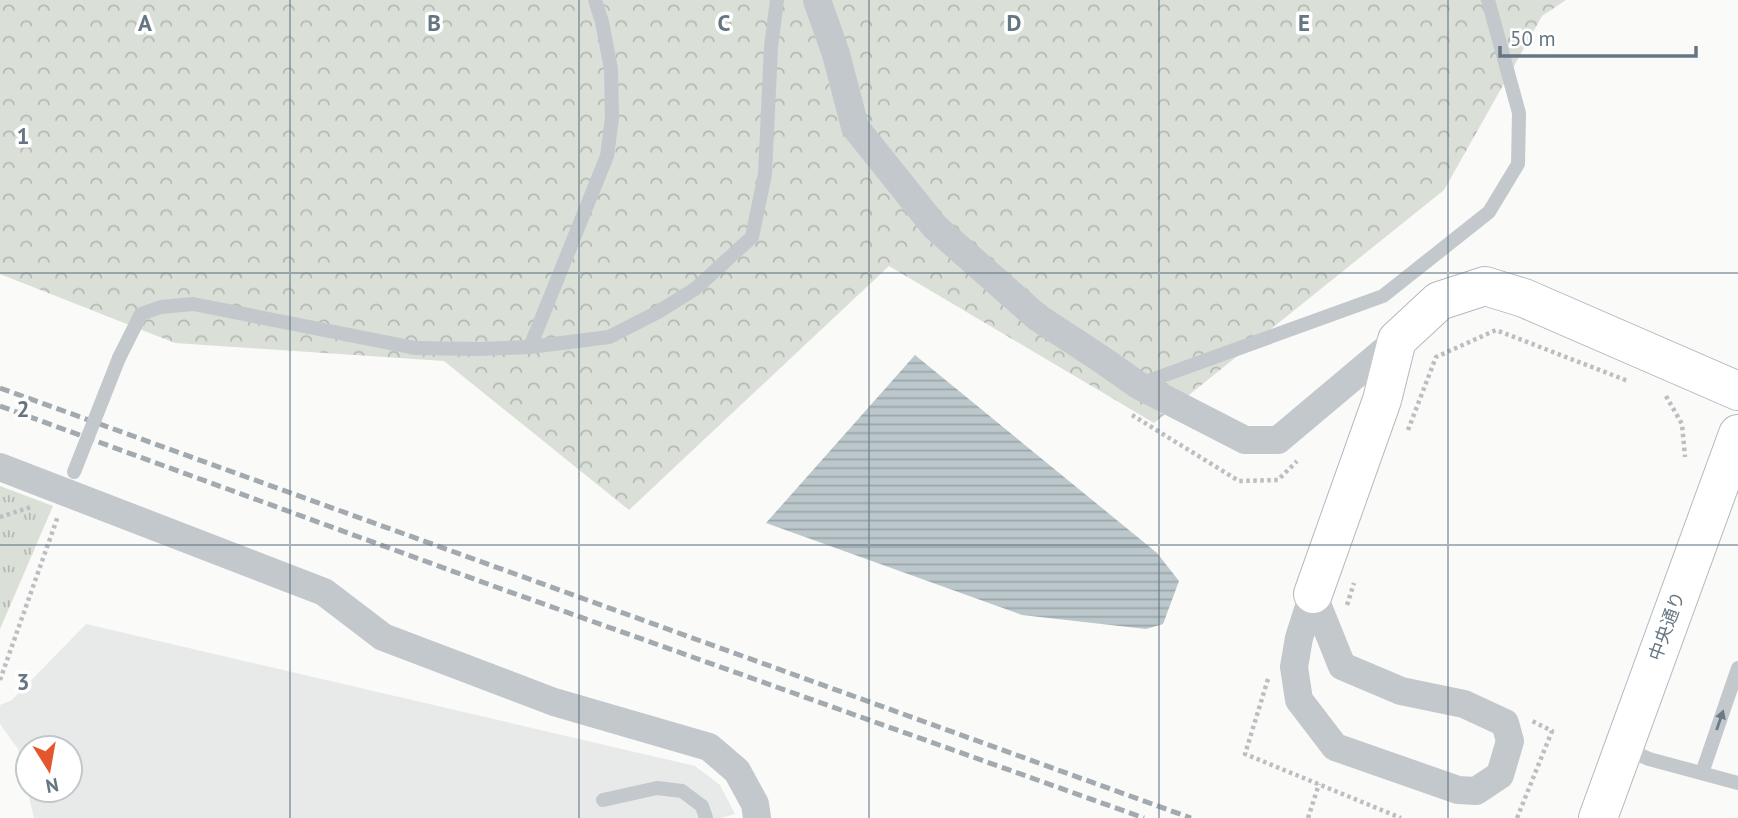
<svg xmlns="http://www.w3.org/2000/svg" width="1738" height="818" viewBox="0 0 1738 818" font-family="'PT Sans','Noto Sans JP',sans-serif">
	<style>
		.built { fill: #e8e9e9; fill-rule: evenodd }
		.grass { fill: url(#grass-tufts) }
		.forest { fill: url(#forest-crowns) }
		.water { fill: url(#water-rules) }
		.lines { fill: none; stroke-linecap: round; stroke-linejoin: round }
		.secondary-casing { stroke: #b3babf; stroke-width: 40 }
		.path { stroke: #bbbfc2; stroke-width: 4.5; stroke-dasharray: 3.5 3.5; stroke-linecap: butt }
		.lane { stroke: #c3c8cc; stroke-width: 14 }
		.street { stroke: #c3c8cc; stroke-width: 28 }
		.secondary { stroke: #fff; stroke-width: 38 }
		.rail { stroke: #a2aab0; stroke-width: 5; stroke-dasharray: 10 5; stroke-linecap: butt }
		.lane-bridge { stroke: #c3c8cc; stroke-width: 14 }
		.oneway { fill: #6a7a87 }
		.grid { fill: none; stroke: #657683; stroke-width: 2; stroke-opacity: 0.55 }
		.labels { text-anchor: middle; stroke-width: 7; stroke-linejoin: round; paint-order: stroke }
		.street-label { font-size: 18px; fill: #657683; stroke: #fff }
		.grid-label { font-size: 23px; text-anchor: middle; font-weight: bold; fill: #657683; stroke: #fff; stroke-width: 7; stroke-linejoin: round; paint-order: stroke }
	</style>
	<defs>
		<pattern id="grass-tufts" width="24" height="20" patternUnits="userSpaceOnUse" patternTransform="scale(1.75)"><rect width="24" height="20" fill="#dadfd7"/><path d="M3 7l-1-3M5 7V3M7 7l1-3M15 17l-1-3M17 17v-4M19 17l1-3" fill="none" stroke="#b4b9b4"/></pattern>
		<pattern id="forest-crowns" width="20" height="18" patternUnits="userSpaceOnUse" patternTransform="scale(1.75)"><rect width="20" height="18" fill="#dadfd7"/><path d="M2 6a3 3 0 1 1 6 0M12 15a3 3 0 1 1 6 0" fill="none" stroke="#b4b9b4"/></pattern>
		<pattern id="water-rules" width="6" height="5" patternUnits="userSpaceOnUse" patternTransform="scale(1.75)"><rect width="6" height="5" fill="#bbc7cb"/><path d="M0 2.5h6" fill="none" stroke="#9ca6aa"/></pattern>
	</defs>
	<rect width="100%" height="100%" fill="#fafaf8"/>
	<path class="built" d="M86,624l609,142 25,19 15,29 -14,4h-687l-16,-69 -18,-25v-19l12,-5zM28,748h42v42h-42z"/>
	<path class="grass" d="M0,486l53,20 -53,123z"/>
	<path class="forest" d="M0,0h1566l-24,16 -98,174 -290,233 -265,-157 -260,244 -185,-149 -269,-18 -175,-69z"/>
	<path class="water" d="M915,355l242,198 22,28 -16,43 -17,5 -124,-14 -256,-92z"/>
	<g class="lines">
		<g class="secondary-casing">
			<g id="secondary">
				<path d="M1313,594l69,-194 15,-60 42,-39 46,-15 39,12 214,93"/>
				<path d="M1598,818l140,-384"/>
			</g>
		</g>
		<g class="path">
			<path d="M1666,396l16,28 3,33"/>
			<path d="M1132,415l107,66 39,-1 19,-19"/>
			<path d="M1408,430l28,-73 60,-27 132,51"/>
			<path d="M0,517l31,-10"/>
			<path d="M1347,605l7,-22"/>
			<path d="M1268,679l-23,75 156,64"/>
			<path d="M0,680l58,-164"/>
			<path d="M1308,818l11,-34"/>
			<path d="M1517,818l35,-87 -20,-10"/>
		</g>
		<g class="lane">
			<path d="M530,347l77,-191 5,-38 -1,-49 -9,-47 -7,-22"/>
			<path d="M119,358l22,-44 20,-7 32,-3 222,44 65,1 50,-2 79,-10 49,-25 37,-23 57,-52 13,-63 6,-127 6,-47"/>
			<path d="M1140,384l243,-88 106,-84 29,-48 1,-51 -31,-113"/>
			<path d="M1624,748l25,11 89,24"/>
			<path d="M1702,773l36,-105"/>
			<path d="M603,800l54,-12 25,3 20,15 4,12"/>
		</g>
		<g class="street">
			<path d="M817,0l19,54 19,73 80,100 102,90 64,42 37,26 107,55h33l119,-100"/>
			<path d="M0,467l324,125 59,45 171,65 155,45 28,24 18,33 2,14"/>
			<path d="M1313,594l29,72 59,25 63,13 41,19 5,18 -10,34 -24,16 -18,-1 -123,-43 -36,-47 -5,-33 5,-29z"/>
		</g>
		<use href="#secondary" class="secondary"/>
		<g class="rail">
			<path d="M0,388l1191,430"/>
			<path d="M0,406l496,181 648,231"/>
		</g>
		<path class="lane-bridge" d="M74,472l45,-114"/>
	</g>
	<defs><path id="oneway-solid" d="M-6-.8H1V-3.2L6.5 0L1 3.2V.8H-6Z" transform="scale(1.75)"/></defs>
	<use class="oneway" href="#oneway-solid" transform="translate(1720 720) rotate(-71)"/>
	<path class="grid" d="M290,0v818M579,0v818M869,0v818M1159,0v818M1448,0v818M0,273h1738M0,545h1738"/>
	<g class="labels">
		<g class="street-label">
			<text transform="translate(1667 626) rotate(-70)" y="6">中央通り</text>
		</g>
	</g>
	<g class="grid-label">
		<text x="145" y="31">A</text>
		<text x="434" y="31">B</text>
		<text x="724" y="31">C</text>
		<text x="1014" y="31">D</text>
		<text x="1304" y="31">E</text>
		<text x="23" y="144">1</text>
		<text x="23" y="417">2</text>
		<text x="23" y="690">3</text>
	</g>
	<g transform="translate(49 769) rotate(169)"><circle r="33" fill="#ffffff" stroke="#c1c8cd" stroke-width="2"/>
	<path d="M0-5L12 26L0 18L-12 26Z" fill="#e4572e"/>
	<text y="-10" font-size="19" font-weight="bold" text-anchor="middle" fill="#657683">N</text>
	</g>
	<path d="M1500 46v10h196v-10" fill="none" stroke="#657683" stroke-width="3.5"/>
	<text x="1510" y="46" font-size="21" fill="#657683" stroke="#ffffff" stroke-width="5" paint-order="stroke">50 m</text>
</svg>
